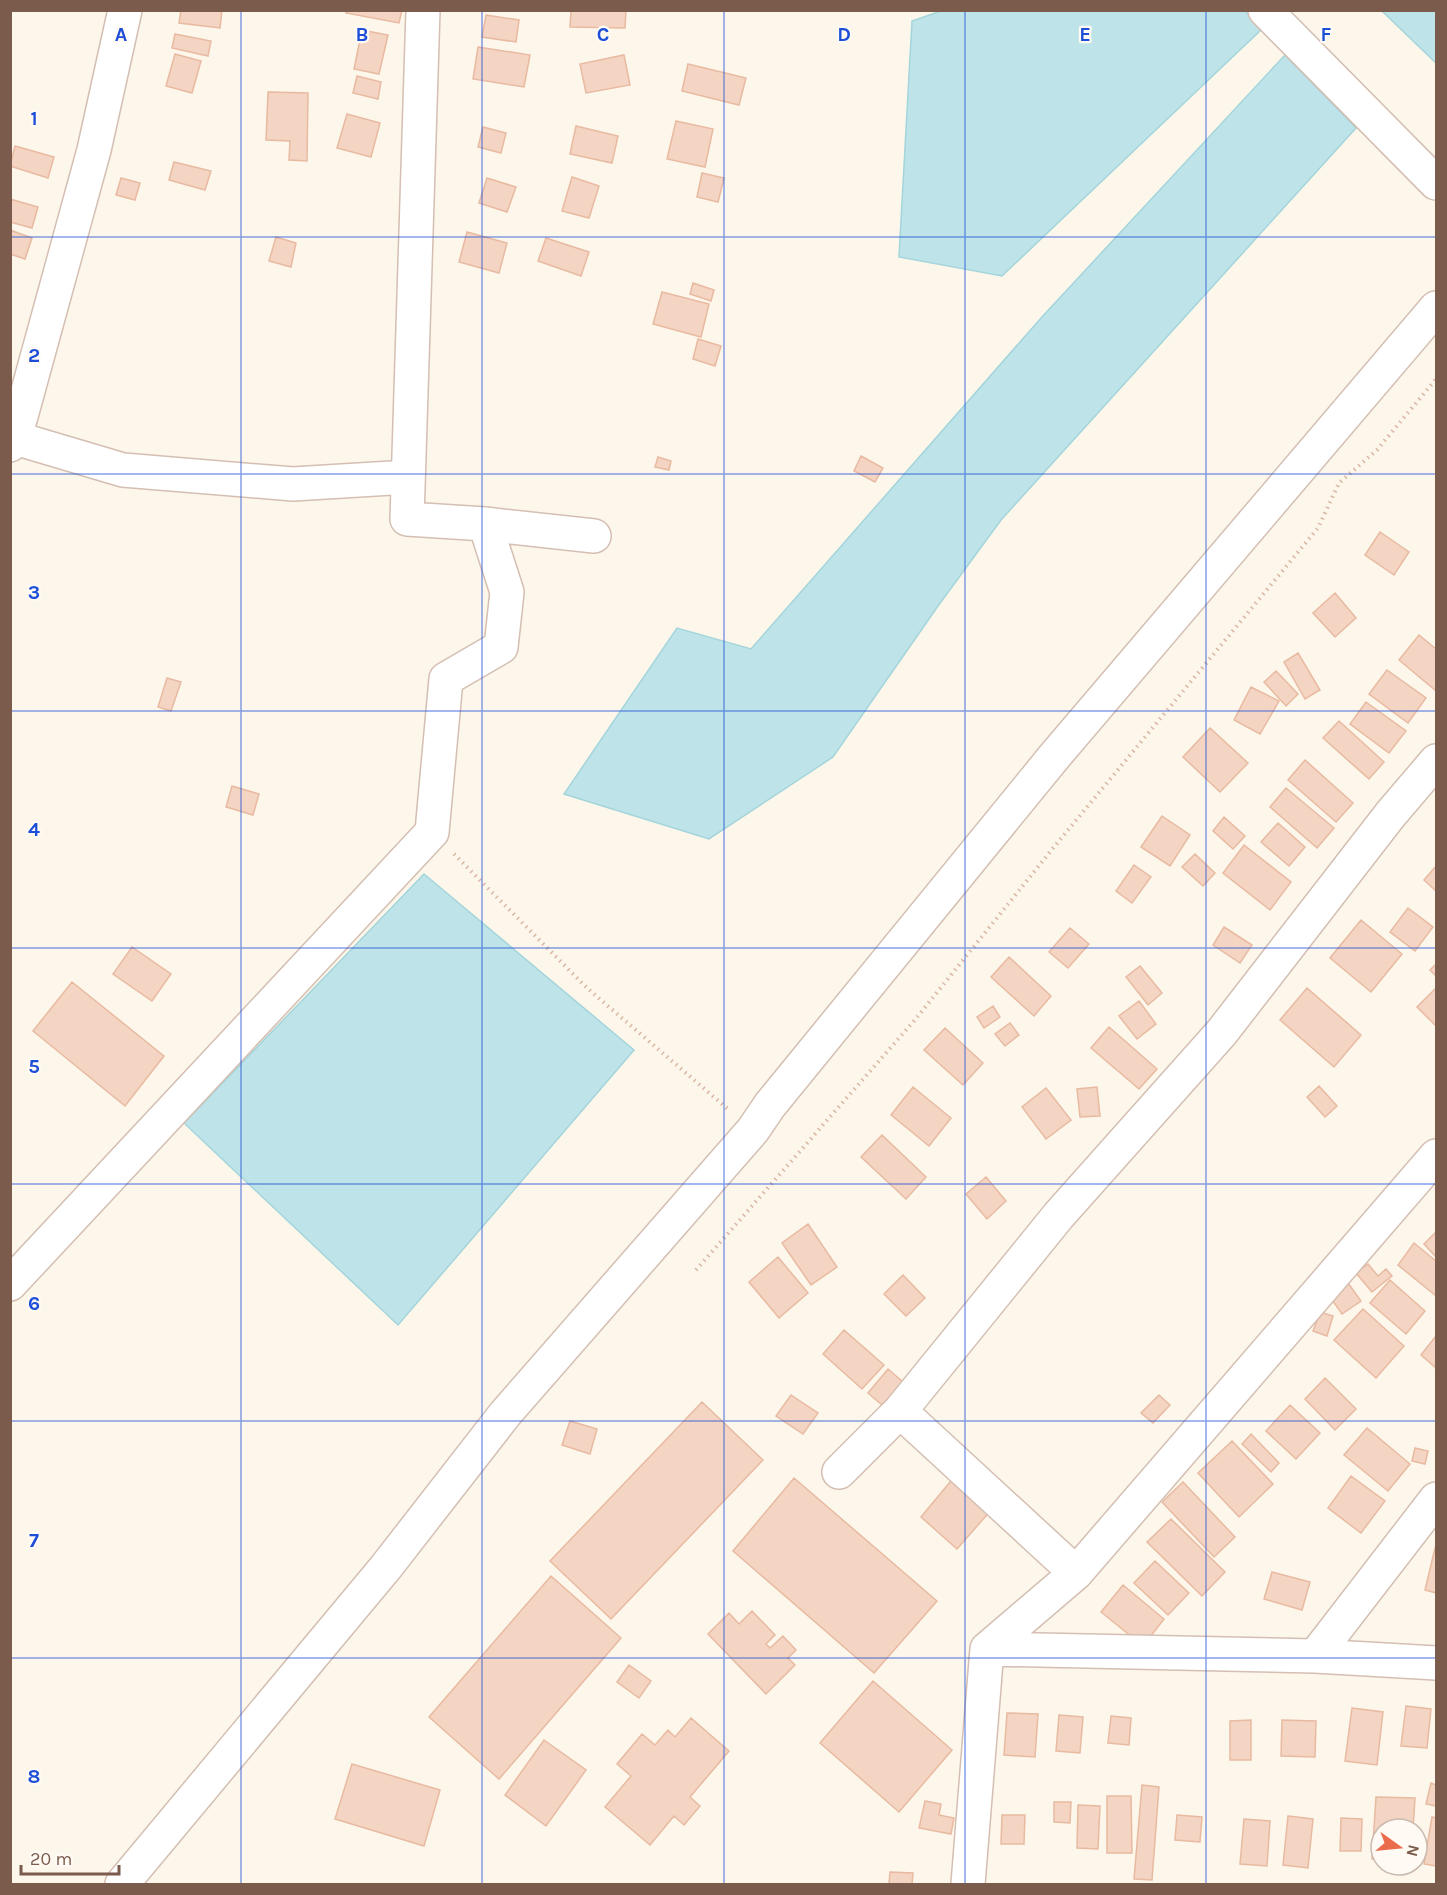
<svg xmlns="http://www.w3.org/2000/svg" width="1447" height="1895" font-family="Karla,sans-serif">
<rect width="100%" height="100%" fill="#fdf6eb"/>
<path fill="#bee4e9" stroke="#a3d5db" stroke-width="1.5" d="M944 10H1244L1262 29 1002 276 899 257 912 21Z
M1382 11H1436V63Z
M1285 55 1356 128 1001 520 938 606 833 757 709 839 564 794 677 628 751 649 1041 318Z
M424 874 634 1050 398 1325 184 1123Z"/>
<path fill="#f4d4c2" stroke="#e8baa1" stroke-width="1.5" d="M181 10H222L220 28 179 23Z
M347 10H402L399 23 346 13Z
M571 10H626L625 28 570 27Z
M486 15 519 20 516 42 482 37Z
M362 30 388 35 379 74 354 69Z
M175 34 211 41 208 56 172 48Z
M478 47 530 55 524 87 473 79Z
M175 54 201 61 192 93 166 86Z
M624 55 630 85 586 93 580 64Z
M688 64 746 78 739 105 682 91Z
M357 76 381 82 378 99 353 93Z
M268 92 308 93 307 161 289 160 290 141 266 140Z
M347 114 380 123 371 157 337 148Z
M676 121 713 129 705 167 667 159Z
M576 126 618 136 612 163 570 154Z
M483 127 506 133 501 153 478 147Z
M15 146 54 157 48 178 10 166Z
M174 162 211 171 205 190 169 180Z
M702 173 724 178 718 202 697 197Z
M572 177 599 186 589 218 562 211Z
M121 178 140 183 135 200 116 195Z
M487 178 516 187 507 212 479 203Z
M10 199 38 207 32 228 10 222Z
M10 230 32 238 25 259 10 254Z
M467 232 507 243 499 273 459 262Z
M276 237 296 243 291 267 269 261Z
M546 238 589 252 581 276 538 261Z
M693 283 714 290 711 301 690 294Z
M662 292 709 304 701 337 653 324Z
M698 339 721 346 715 366 693 359Z
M861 456 883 468 875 482 854 471Z
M658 457 671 461 669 470 655 467Z
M1380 532 1409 552 1394 575 1365 555Z
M1335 593 1356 618 1335 637 1313 613Z
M1419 635 1436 649V691L1399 660Z
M1298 653 1320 690 1305 699 1284 662Z
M1387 670 1426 698 1408 723 1369 694Z
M1276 671 1298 694 1286 706 1264 682Z
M167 678 181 682 171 711 158 707Z
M1251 687 1279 701 1260 734 1234 720Z
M1366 702 1406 731 1389 753 1350 724Z
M1339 721 1384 762 1369 779 1323 738Z
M1210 728 1248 763 1220 792 1183 757Z
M1305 760 1353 803 1336 822 1288 780Z
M232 786 259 794 253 815 226 807Z
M1286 788 1334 828 1317 848 1270 807Z
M1162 816 1190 835 1170 866 1141 847Z
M1224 817 1245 836 1233 849 1213 831Z
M1278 823 1305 847 1289 866 1261 842Z
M1244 845 1291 882 1270 910 1223 873Z
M1195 854 1215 873 1203 886 1182 867Z
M1134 865 1151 877 1132 903 1116 891Z
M1436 866V891L1424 880Z
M1408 908 1433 927 1415 951 1390 932Z
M1361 920 1402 954 1371 992 1330 958Z
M1224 927 1252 945 1240 963 1213 945Z
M1070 928 1089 944 1068 968 1049 952Z
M132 947 171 974 152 1001 113 974Z
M1009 957 1051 996 1034 1016 991 977Z
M1436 964V976L1430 970Z
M1140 966 1162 993 1148 1005 1126 977Z
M72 982 164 1056 125 1106 33 1031Z
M1307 988 1361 1035 1334 1067 1280 1020Z
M1436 988V1026L1417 1007Z
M1139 1001 1156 1024 1137 1039 1119 1016Z
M993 1006 1000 1017 984 1028 977 1017Z
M1010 1023 1019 1035 1005 1046 995 1034Z
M1109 1027 1157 1069 1139 1089 1091 1048Z
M945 1028 983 1063 963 1085 924 1050Z
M1319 1086 1337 1106 1325 1117 1307 1097Z
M913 1087 951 1118 929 1146 891 1115Z
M1097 1087 1100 1116 1080 1117 1077 1089Z
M1046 1088 1071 1120 1046 1139 1022 1107Z
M882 1135 926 1177 906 1199 861 1157Z
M986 1177 1006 1201 987 1219 966 1194Z
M808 1224 837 1267 811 1285 782 1243Z
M1436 1232V1257L1424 1244Z
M1414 1243 1436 1261V1296L1398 1265Z
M778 1257 808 1293 779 1318 749 1282Z
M1368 1264 1378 1276 1386 1269 1392 1276 1372 1292 1356 1273Z
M903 1275 925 1298 906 1316 884 1294Z
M1390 1280 1425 1311 1406 1334 1370 1303Z
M1348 1283 1361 1301 1342 1314 1330 1297Z
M1363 1309 1404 1346 1376 1378 1334 1340Z
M1320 1312 1333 1316 1327 1336 1313 1331Z
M844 1330 884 1365 862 1389 823 1354Z
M1436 1336V1368L1421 1355Z
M888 1369 903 1382 882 1405 868 1393Z
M1325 1378 1356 1409 1335 1430 1305 1399Z
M791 1395 818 1413 803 1434 776 1416Z
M1159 1395 1170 1405 1153 1423 1141 1413Z
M702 1402 763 1460 611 1619 550 1561Z
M1290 1405 1320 1433 1296 1459 1266 1431Z
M570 1421 597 1429 590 1454 562 1445Z
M1367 1428 1410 1464 1388 1491 1344 1455Z
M1251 1434 1279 1463 1271 1472 1242 1444Z
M1232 1441 1273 1484 1239 1517 1198 1473Z
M1415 1448 1428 1451 1425 1464 1412 1461Z
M955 1476 992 1509 957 1549 921 1517Z
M1351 1476 1385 1501 1361 1533 1328 1508Z
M794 1478 937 1601 874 1673 733 1551Z
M1183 1482 1235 1537 1214 1557 1162 1502Z
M1171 1519 1225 1572 1202 1596 1147 1542Z
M1435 1548H1436V1593L1425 1590Z
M1155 1561 1189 1593 1168 1615 1134 1583Z
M1272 1572 1310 1582 1302 1610 1264 1599Z
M551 1576 621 1638 499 1779 429 1717Z
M1123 1585 1164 1619 1143 1646 1101 1612Z
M752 1611 775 1635 766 1644 770 1648 783 1636 796 1650 788 1658 795 1665 766 1694 708 1634 729 1613 739 1624Z
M629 1665 651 1681 639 1698 617 1682Z
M873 1681 952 1750 899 1812 820 1743Z
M1406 1706 1431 1709 1427 1748 1401 1746Z
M1352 1708 1383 1712 1377 1765 1345 1761Z
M1007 1713 1038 1714 1035 1757 1004 1755Z
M1059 1715 1083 1717 1080 1753 1056 1751Z
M1111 1716 1131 1718 1129 1745 1108 1743Z
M691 1718 729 1751 690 1797 700 1806 684 1825 674 1816 650 1845 605 1807 631 1776 617 1764 642 1734 655 1745 668 1730 675 1737Z
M1251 1720V1760H1230V1721Z
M1282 1720 1316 1721 1315 1757 1281 1756Z
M544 1740 586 1770 546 1826 505 1795Z
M352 1764 440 1790 424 1846 335 1819Z
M1431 1783 1436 1785V1806L1426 1804Z
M1142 1785 1159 1787 1152 1880 1134 1879Z
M1107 1796H1131L1132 1853H1107Z
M1376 1797 1415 1798 1413 1829H1381V1859H1372Z
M925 1801 941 1804 939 1815 954 1818 951 1834 919 1828Z
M1054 1802H1071L1070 1823 1054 1822Z
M1078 1805 1100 1806 1098 1849 1077 1848Z
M1002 1815H1025L1024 1844H1001Z
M1177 1815 1202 1817 1200 1842 1175 1840Z
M1288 1816 1313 1819 1308 1868 1283 1865Z
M1432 1817 1436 1818V1866L1424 1864Z
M1341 1818 1362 1819 1361 1851H1340Z
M1244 1819 1270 1821 1267 1866 1240 1864Z
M890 1872 913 1873 912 1884H889Z"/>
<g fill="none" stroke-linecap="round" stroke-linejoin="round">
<defs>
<path id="minor" d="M423 10 407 519 485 524 594 536
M1265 10 1436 183
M15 438 123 470 293 484 408 477
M10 445 15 438 94 150 125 10
M10 1284 432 832 446 679 501 647 507 592 485 524
M839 1472 900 1411
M1076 1573 900 1411 1059 1215 1222 1032 1390 815 1436 761
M987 1649 1315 1656 1436 1663
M1315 1656 1436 1499
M122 1884 386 1567 505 1414 753 1130 770 1105 1053 758 1436 308
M968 1884 987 1649 1076 1573 1436 1156"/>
</defs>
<use href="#minor" stroke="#d4bfb2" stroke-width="36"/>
<path stroke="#dab7a4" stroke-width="4" stroke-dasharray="1.5 4.5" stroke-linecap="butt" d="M454 854 587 988 729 1110
M696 1270 914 1021 1054 847 1318 528 1339 483 1377 450 1436 379"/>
<use href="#minor" stroke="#fff" stroke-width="33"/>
</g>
<path fill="none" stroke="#1d4ed8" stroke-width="1.5" stroke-opacity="0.55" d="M241 10V1884M482 10V1884M724 10V1884M965 10V1884M1206 10V1884M10 237H1436M10 474H1436M10 711H1436M10 948H1436M10 1184H1436M10 1421H1436M10 1658H1436"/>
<g font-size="20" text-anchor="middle" font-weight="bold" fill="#1d4ed8" stroke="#fffaf3" stroke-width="4.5" stroke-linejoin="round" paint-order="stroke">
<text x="121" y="41">A</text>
<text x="362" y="41">B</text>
<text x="603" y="41">C</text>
<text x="844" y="41">D</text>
<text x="1085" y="41">E</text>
<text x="1326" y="41">F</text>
<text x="34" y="125">1</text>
<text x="34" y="362">2</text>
<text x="34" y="599">3</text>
<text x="34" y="836">4</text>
<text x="34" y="1073">5</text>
<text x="34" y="1310">6</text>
<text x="34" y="1547">7</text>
<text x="34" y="1783">8</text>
</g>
<rect width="1447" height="1895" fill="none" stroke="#7b5b4c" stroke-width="24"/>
<g transform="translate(1399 1847) rotate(105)"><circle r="28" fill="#fffaf3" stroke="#cabab0" stroke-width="1.5"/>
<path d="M0-4.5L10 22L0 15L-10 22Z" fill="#eb6b4d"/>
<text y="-9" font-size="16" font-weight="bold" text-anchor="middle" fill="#7b5b4c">N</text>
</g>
<path d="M21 1865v9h98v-9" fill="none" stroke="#7b5b4c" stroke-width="3"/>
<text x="30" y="1865" font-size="18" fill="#7b5b4c" stroke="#fffaf3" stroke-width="4.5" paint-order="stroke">20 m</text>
</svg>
